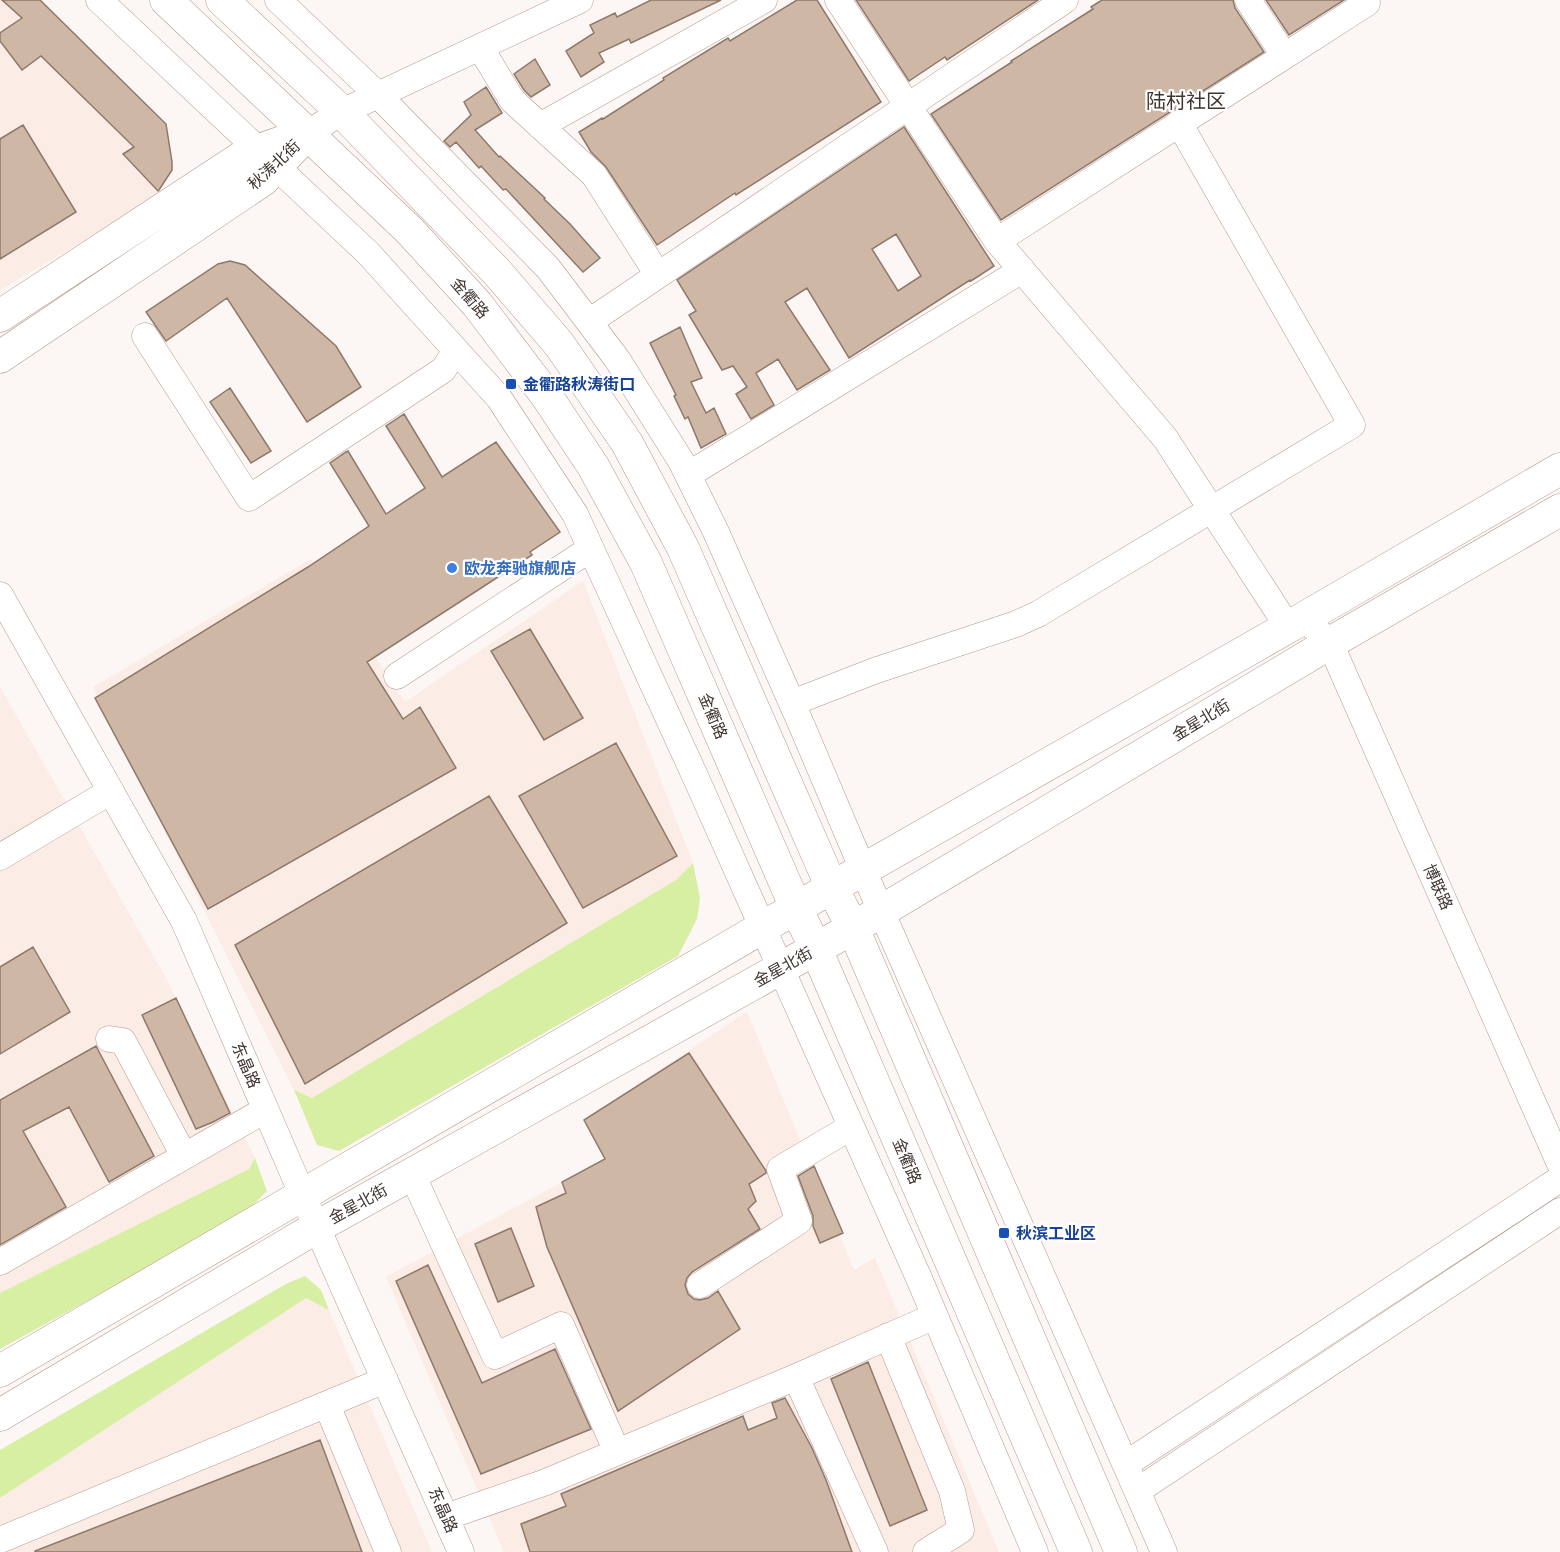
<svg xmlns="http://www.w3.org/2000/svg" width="1560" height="1552" font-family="Figtree,'Noto Sans SC',sans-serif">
<rect width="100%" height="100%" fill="#fcf6f4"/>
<path fill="#fbece5" d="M0 0H36L166 124 172 170 151 201 0 290Z
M311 559 405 702 583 581 693 863 676 880 312 1098 294 1090 93 687Z
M0 687 167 980 255 1158 249 1169 0 1293Z
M747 1012 854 1270 875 1258 999 1552H504L386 1277 605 1159 584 1120Z
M306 1298 329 1310 432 1552H0V1498Z"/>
<path fill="#d7efa3" d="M693 863 700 898 697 919 678 956 339 1151 317 1145 294 1090 312 1098 676 880Z
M255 1158 267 1191 244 1214 0 1349V1293L249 1169Z
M305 1276 321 1290 329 1310 306 1298 0 1498V1450L286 1284Z"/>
<path fill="#cfb7a6" stroke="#8e7869" stroke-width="1.5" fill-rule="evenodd" d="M2 0H40L166 124 172 162V170L159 190 158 191 123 154 134 147 41 56 22 70 0 41V33L22 18Z
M651 0H721L631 43 629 39 599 53 604 62 581 77 566 51 594 33 590 25 615 13 617 17Z
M797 0H817L881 102 736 195 735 193 657 245 606 167 591 152 579 132 602 118 603 119 664 80 663 78 728 38 730 41Z
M856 0H1038L947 60 945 57 909 81Z
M1102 0H1233L1235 8 1264 52 1001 220 931 114 1012 62 1011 61 1093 9 1091 7Z
M1266 0H1344L1289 35Z
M535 59 550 85 531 97 524 90 514 74Z
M486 87 502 113 475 130 499 157 500 156 545 198 544 199 570 224 600 258 583 272 506 189 503 190 481 166 479 168 456 142 450 147 444 141 471 115 464 102Z
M23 125 76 212 0 259V139Z
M904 127 994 266 971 281 970 280 849 358 807 288 785 302 830 370 797 390 778 359 756 373 774 405 751 419 736 394 747 387 733 366 722 370 689 315 696 311 677 280ZM896 234 921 276 898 291 872 249Z
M230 261 245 265 336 346 361 387 307 422 227 298 166 341 146 312 218 264Z
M680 327 702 378 691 382 706 413 714 408 726 434 701 448 688 417 685 419 674 396 676 395 650 343Z
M230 388 271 451 251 463 210 402Z
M404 414 442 477 496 442 560 532 530 552 532 555 367 662 403 719 420 707 456 768 208 909 95 698 308 567 369 526 330 463 346 452 348 451 386 514 425 488 386 426Z
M530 629 583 718 544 740 491 651Z
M616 743 677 856 583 908 519 796Z
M489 796 567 923 305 1084 235 945Z
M33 947 70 1012 0 1054V967Z
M176 998 230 1113 213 1122 196 1129 142 1015Z
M96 1046 154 1156 109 1182 69 1107 23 1131 66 1207 0 1245V1100Z
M689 1053 766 1171V1173L749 1184 756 1201 748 1209 760 1229 692 1272 687 1278 685 1285 688 1294 694 1299 700 1300 708 1298 718 1291 740 1329 618 1411 547 1247 536 1207 566 1193 562 1182 605 1159 584 1120Z
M814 1166 843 1233 820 1243 813 1226V1216L798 1176Z
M511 1228 534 1286 498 1302 475 1244Z
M428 1265 482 1383 555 1349 591 1429 481 1474 396 1281Z
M868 1362 927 1510 890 1526 831 1379Z
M785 1398 812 1448 826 1480 852 1552H530L521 1524 566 1506 561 1494 743 1416 748 1430 777 1418 772 1403Z
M320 1440 362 1552H35V1551Z"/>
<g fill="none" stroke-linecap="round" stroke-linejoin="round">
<defs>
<path id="minor" d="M99 0 368 253 499 398 575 514 695 776 918 1276 1035 1552
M278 0 378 95 548 268 617 359 681 461 716 532 802 726 863 870 1164 1552
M838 0 997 241 1165 438 1288 627
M1248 0 1284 55
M480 47 512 100 594 175 658 275
M540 126 764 0
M308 133 342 112 580 0
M997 241 1367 3 1365 0
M589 322 1065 0
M145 336 249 498 443 370 456 351
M688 475 1022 270
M0 595 184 921 303 1196 461 1552
M1304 618 1330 643 1560 1164
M397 676 590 549
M792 703 874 671 1016 624 1038 614 1352 425 1179 123
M0 857 111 791
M109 1039 123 1041 184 1156
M412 1174 495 1356 561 1325 617 1452
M0 1262 265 1110
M700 1285 799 1221 780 1169 851 1127
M888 1336 952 1491 961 1530 926 1552
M796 1377 875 1552
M327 1405 388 1552
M1126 1464 1560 1179
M1137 1491 1560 1211
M446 1517 546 1482 796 1377 935 1316
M0 1540 385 1380"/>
<path id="major" d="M166 0 409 230 477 304 546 395 593 466 646 563 796 908 816 949 1076 1552
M222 0 342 112 496 271 559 344 627 443 683 548 832 888 853 928 1121 1552
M0 316 245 155 302 135
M0 357 263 180 308 133
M0 1371 796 908 1304 618 1560 469
M0 1415 317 1227 853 928 1330 643 1560 510"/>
</defs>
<use href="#minor" stroke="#b4998d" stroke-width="27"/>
<use href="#major" stroke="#b4998d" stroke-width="33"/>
<use href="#minor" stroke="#fff" stroke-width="26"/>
<use href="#major" stroke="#fff" stroke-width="32"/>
</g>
<g fill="#1a4fb4" stroke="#fff" stroke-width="2">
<rect x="505" y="378" width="12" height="12" rx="3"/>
<rect x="998" y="1227" width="12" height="12" rx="3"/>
</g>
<circle fill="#3f7fe0" stroke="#fff" stroke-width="2" cx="452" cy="568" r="6"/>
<g text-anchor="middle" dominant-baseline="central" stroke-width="4.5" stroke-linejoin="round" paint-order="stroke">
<g font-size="16" fill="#403530" stroke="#fff">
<text transform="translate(274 165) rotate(-43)">秋涛北街</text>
<text transform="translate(470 298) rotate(49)">金衢路</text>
<text transform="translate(713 716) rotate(67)">金衢路</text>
<text transform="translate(1201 720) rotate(-31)">金星北街</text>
<text transform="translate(1438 887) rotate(66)">博联路</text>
<text transform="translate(783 967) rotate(-29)">金星北街</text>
<text transform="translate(246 1065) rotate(67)">东晶路</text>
<text transform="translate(907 1161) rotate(67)">金衢路</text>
<text transform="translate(358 1204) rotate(-29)">金星北街</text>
<text transform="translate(443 1510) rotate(66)">东晶路</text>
</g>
<g font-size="16" font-weight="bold" fill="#164399" stroke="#fff" text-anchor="start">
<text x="523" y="384">金衢路秋涛街口</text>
<text x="1016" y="1233">秋滨工业区</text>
</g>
<g font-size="16" font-weight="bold" fill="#366cbe" stroke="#fff" text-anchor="start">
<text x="464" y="568">欧龙奔驰旗舰店</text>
</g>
<g font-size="20" fill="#403530" stroke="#fff">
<text x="1186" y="101">陆村社区</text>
</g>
</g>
</svg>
